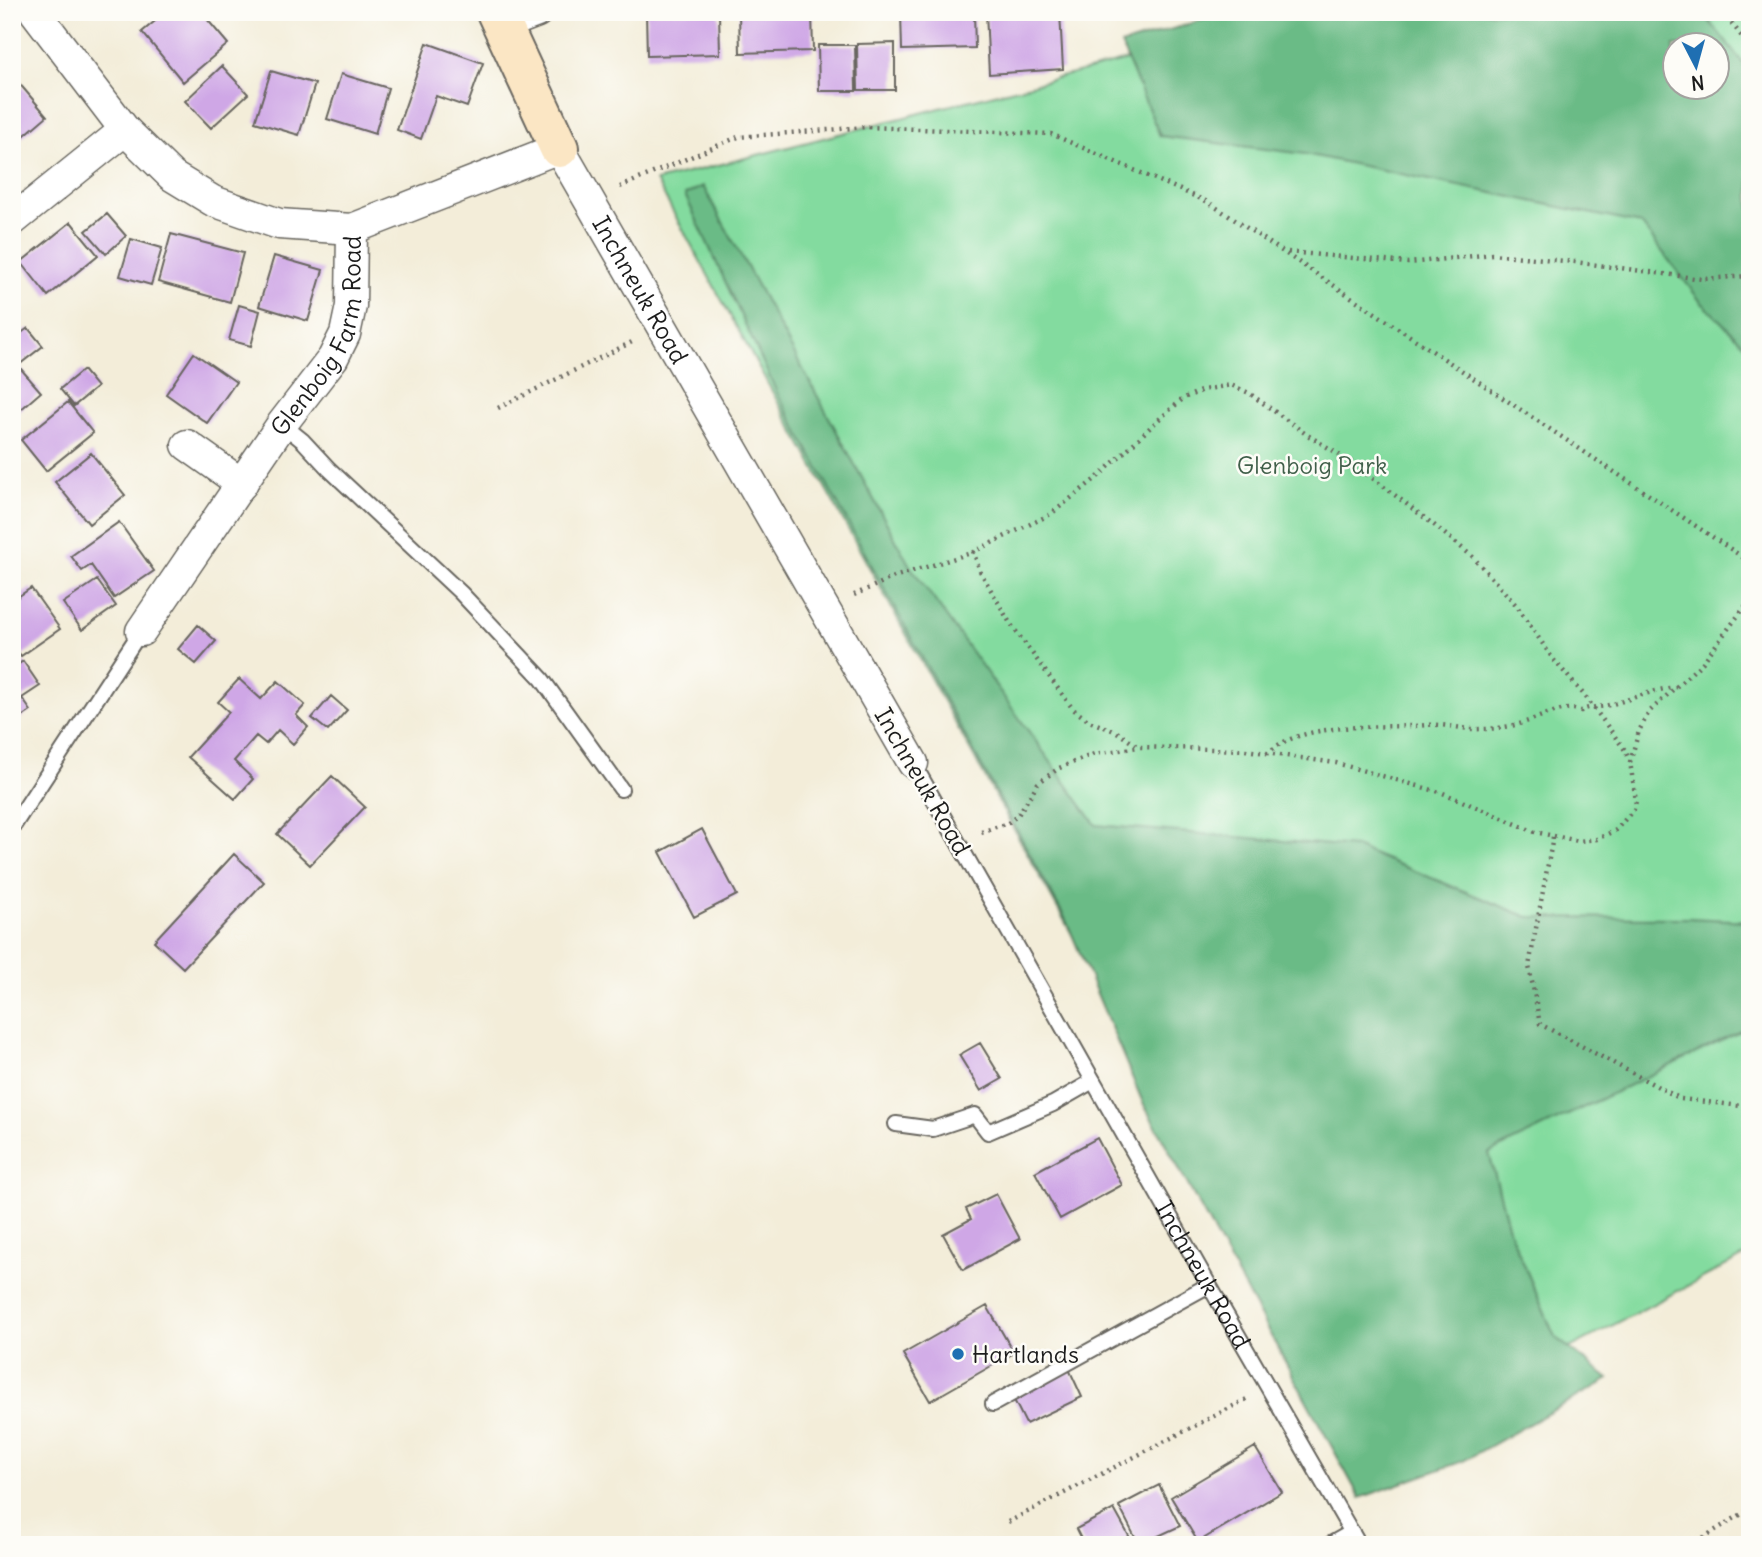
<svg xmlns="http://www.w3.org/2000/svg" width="1762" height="1557" font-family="Delius,sans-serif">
<rect width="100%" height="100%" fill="#fdfcf7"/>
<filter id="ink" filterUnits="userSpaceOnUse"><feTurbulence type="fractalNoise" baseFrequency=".0143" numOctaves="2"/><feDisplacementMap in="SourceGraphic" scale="14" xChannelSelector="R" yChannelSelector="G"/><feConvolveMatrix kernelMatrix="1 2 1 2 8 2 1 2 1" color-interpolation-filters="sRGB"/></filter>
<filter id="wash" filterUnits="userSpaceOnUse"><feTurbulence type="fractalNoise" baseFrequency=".00686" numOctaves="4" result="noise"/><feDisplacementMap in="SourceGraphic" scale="28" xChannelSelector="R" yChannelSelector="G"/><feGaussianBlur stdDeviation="1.57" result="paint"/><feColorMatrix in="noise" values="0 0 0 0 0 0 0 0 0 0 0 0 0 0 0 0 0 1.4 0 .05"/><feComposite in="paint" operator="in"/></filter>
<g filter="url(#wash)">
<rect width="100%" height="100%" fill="#f3edd9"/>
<path fill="#83db9f" stroke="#507c5e" stroke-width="2" fill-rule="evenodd" d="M1314 12H1750V1253L1361 1458 656 181ZM1674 46H1716V88H1674Z"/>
<path fill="#6abb86" stroke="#436c51" stroke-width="2" fill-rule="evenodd" d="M1227 12H1702L1750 72V350L1701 302 1641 224 1305 154 1160 136 1121 45ZM1674 46H1716V88H1674Z
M703 186 910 566 1096 825 1355 847 1528 917 1689 918 1750 921V1027L1489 1153 1510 1232 1555 1337 1609 1379 1463 1461 1360 1498 1143 1103 1065 918 777 393 685 195Z"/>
<g id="blocks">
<path fill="#cfa7e6" d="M166 12H201L228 44 183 82 142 32Z
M646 12H719L720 54 647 56Z
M739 12H812L813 51 740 53Z
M901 12H974L975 48 902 50Z
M986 12H1060L1063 69 989 74Z
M427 43 483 63 467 107 436 96 421 139 397 130Z
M895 43V90H858L857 44Z
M818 45H855L856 91H819Z
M222 66 248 94 211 128 185 101Z
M271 71 315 84 299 135 255 122Z
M341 74 388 88 375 134 327 119Z
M12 75 47 116 12 146Z
M107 214 126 236 106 254 86 231Z
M71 222 98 255 48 296 21 262Z
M171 234 243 253 230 302 158 282Z
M131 239 162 248 151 285 120 276Z
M274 256 323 270 308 321 259 306Z
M239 305 260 311 251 346 229 340Z
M28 328 43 346 20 364 12 354V340Z
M194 353 236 382 207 423 166 394Z
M14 361 41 392 12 417V363Z
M83 370 97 387 74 406 60 389Z
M68 402 93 433 46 471 21 440Z
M91 453 125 495 89 524 55 482Z
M119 522 154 571 114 598 91 565 82 571 71 556Z
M97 580 116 606 82 630 63 603Z
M31 588 60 629 21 656 12 643V601Z
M198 625 216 641 196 664 178 649Z
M23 661 40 686 22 698 31 711 12 724V669Z
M239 679 261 699 278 681 305 705 296 715 308 727 293 744 278 730 266 744 256 736 234 761 253 779 235 799 188 757 229 712 218 702Z
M331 696 347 710 328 731 312 718Z
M332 776 365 807 310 865 277 834Z
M702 829 737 895 694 917 660 852Z
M234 854 264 882 183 968 154 941Z
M980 1043 1002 1079 981 1091 959 1055Z
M1097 1138 1122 1185 1060 1219 1035 1172Z
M996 1194 1020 1239 963 1270 943 1234 971 1219 966 1209Z
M987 1306 1014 1353 930 1401 903 1354Z
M1069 1369 1082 1397 1026 1424 1012 1396Z
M1255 1447 1282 1492 1198 1542 1171 1497Z
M1159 1485 1180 1526 1139 1545 1119 1506Z
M1114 1509 1134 1545H1084L1076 1529Z"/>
</g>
</g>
<g filter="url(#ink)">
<use href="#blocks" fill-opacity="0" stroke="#67655e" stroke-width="2"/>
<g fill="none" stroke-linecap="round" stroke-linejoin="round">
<defs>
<g id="lane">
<path d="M282 424 303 441 329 469 461 593 542 679 621 789"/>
<path id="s1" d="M913 763 1209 1285 1359 1545"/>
<path d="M12 828 141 631"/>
<path d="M896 1124 933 1129 975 1115 988 1132 1053 1104 1093 1081"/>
<path d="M993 1404 1209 1285"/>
<path d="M1329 1545 1352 1532"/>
</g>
<g id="street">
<path d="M35 12 125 130 172 176 213 201 279 224 352 229"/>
<path d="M503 25 537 12"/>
<path d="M12 221 125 130"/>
<path d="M187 445 242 484"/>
<path id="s2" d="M141 631 282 424 333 358 345 334 351 306 352 229 559 148 913 763"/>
</g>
<path id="secondary" d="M496 12 559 148"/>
</defs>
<use href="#lane" stroke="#67655e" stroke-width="18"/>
<use href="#street" stroke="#67655e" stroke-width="33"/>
<use href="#secondary" stroke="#67655e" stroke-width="42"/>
<path stroke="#67655e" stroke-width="4.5" stroke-dasharray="2 5" stroke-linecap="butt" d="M1723 12 1750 47
M620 187 738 137 866 127 1051 134 1208 202 1750 562
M1288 252 1408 263 1492 254 1575 262 1702 279 1750 276
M498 408 634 341
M973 551 980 571 1010 623 1073 709 1089 721 1117 732 1137 746
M854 595 894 577 971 553 1051 514 1099 476 1158 420 1184 398 1203 390 1231 385 1249 393 1306 434 1350 461 1434 525 1473 557 1517 606 1553 659 1585 696 1625 750 1630 762 1636 801 1634 809 1616 830 1597 839 1578 841 1535 832 1443 793 1336 763 1245 750 1139 747 1094 754 1059 768 1038 783 1018 815 1008 823 981 832
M1267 754C1297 723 1372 727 1412 726 1421 726 1430 724 1439 725 1454 726 1467 730 1482 729 1494 729 1507 727 1519 724 1535 720 1566 703 1581 711 1589 706 1599 708 1609 705 1632 699 1652 690 1676 687
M1630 762 1639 731 1649 712 1703 662 1750 600
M1553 837 1529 966 1540 1024 1681 1099 1750 1107
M1008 1522 1247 1399
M1701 1540 1717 1545
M1691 1545 1750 1509
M1743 1545 1750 1542"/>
<use href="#lane" stroke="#fff" stroke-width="14"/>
<use href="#street" stroke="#fff" stroke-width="30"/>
<use href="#secondary" stroke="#fbe6c4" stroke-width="38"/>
</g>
</g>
<circle fill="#1f6fb2" stroke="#fdfcf7" stroke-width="2.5" cx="958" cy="1354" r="7"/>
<g text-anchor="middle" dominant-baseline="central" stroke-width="5" stroke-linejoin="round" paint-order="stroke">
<g font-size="24" fill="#1c1c1c" stroke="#fdfcf7">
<text stroke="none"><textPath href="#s2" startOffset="852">Inchneuk Road</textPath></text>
<text stroke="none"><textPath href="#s2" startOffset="350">Glenboig Farm Road</textPath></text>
<text transform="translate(923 781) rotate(60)">Inchneuk Road</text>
<text stroke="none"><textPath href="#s1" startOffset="588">Inchneuk Road</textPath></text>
</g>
<g font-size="24" fill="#405f4a" stroke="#fdfcf7">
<text x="1312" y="465">Glenboig Park</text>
</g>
<g font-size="24" fill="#1c1c1c" stroke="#fdfcf7" text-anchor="start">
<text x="972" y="1354">Hartlands</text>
</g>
</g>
<rect width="1762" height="1557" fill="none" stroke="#fdfcf7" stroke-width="42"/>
<g transform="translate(1696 66) rotate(174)"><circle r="33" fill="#fdfcf7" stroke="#a3a29f" stroke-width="2"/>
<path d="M0-5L12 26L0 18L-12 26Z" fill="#1f6fb2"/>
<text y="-10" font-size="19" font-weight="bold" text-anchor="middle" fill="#1c1c1c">N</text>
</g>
</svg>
